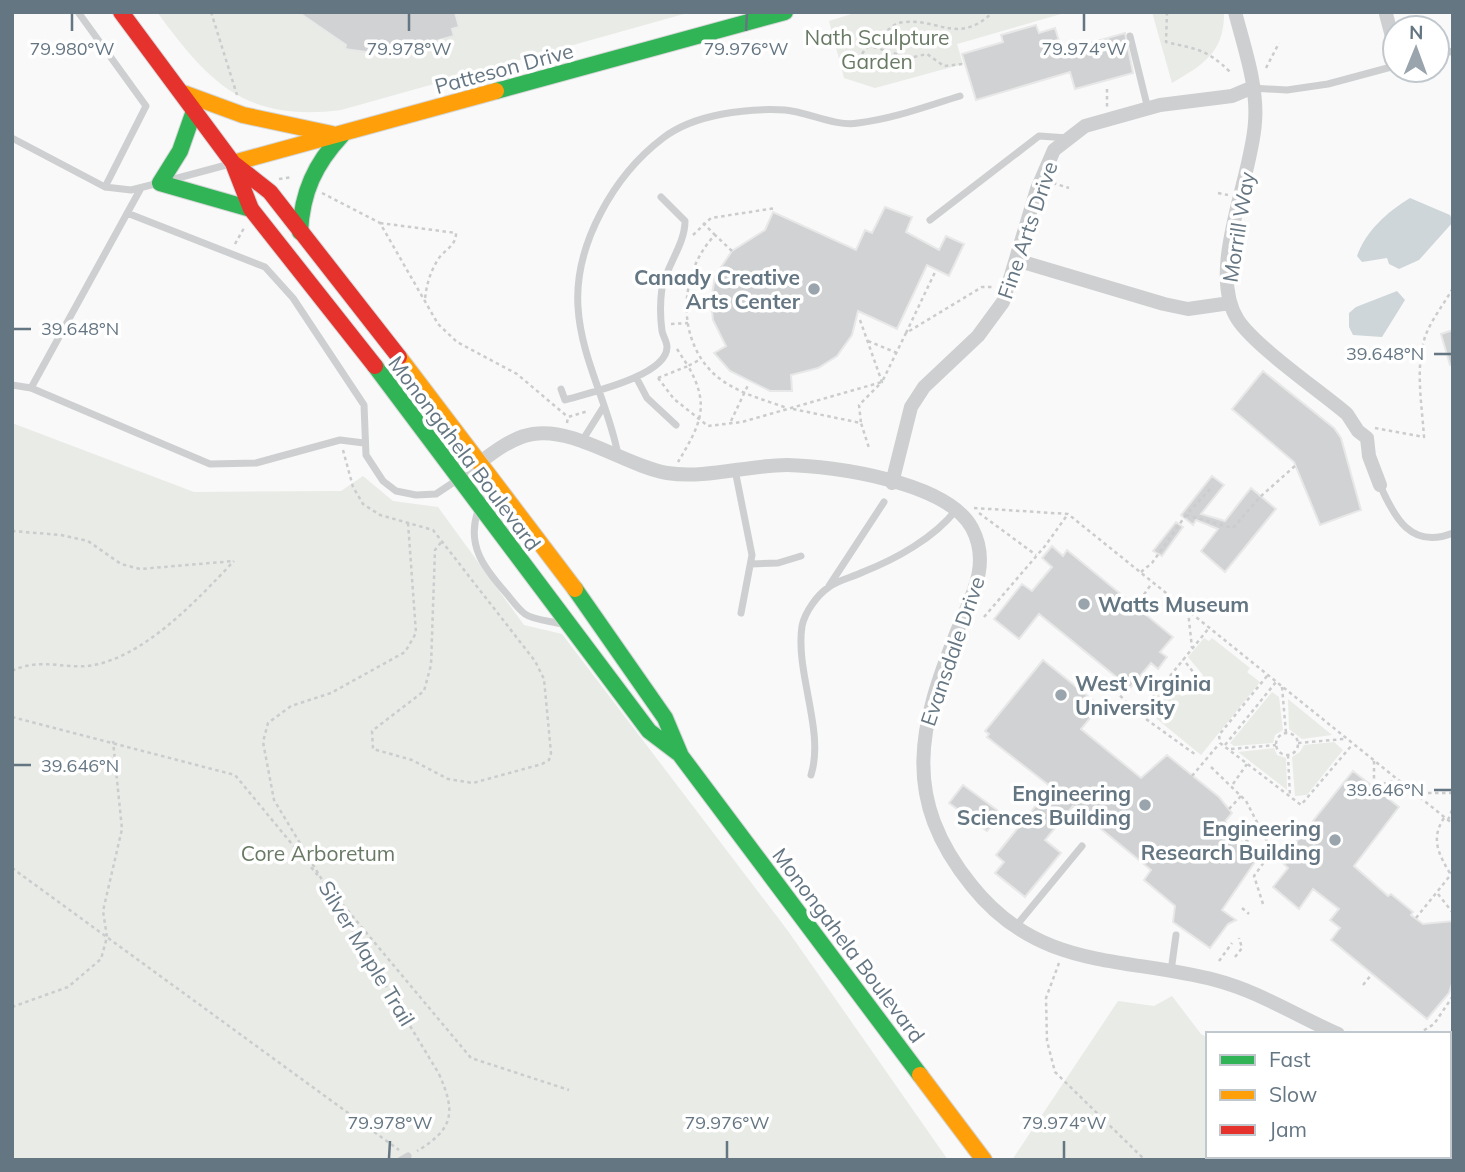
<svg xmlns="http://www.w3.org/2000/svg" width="1465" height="1172" font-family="Mulish,sans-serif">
<rect width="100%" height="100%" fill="#f9f9f9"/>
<path fill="#e8ebe6" d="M157 12H691L341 110C246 122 210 84 157 12Z
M858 12H1068L957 44 963 64 875 88 844 78 829 21Z
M1152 12H1224C1225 52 1203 65 1172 83Z
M12 423 194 492 341 491 363 476 393 501 438 507 524 625 562 634 788 931 948 1160H12Z
M1204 638 1209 641 1212 638 1250 668 1247 672 1260 682 1201 755 1146 710 1165 685 1182 696 1198 691 1203 675 1188 657Z
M1272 692 1279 697 1283 730 1275 735 1273 743 1234 746 1230 743Z
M1288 699 1332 735 1302 739 1289 729Z
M1334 742 1343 750 1307 795 1295 796 1292 757 1300 752 1304 745Z
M1274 748 1277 755 1286 758 1287 790 1238 752Z
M1172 996 1201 1034 1208 1038V1156H1449V1148L1453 1150V1160H1012L1118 1001 1154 1006Z"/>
<path fill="#ced6d9" d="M1410 198 1450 215 1453 222 1419 260 1399 269 1389 264 1387 258 1362 262 1357 256C1366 231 1387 212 1410 198Z
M1397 291 1405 300 1382 337 1353 335 1349 327V313L1356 307Z"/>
<path fill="#d0d2d3" stroke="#e8e8e8" stroke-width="2" d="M298 12H455L459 27 452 29 454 36 386 55 345 49 346 45Z
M1036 25 1039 33 1055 28 1062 51 1125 33 1133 73 1075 89 1070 72 976 100 962 54 1003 42 1001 35Z
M885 207 912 217 906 232 939 250 946 236 964 244 949 276 927 265 897 329 858 311 852 335 837 356 818 368 791 375 792 391H770L730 371 714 353 726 346 713 320 711 302 715 276 732 251 765 230 773 212 856 250 865 230 872 233Z
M1453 330V365H1450L1441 334Z
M1263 371 1334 428 1341 438 1361 510 1320 525 1294 462 1232 409Z
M1212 476 1224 485 1201 514 1225 521 1251 488 1276 509 1225 572 1201 551 1218 529 1196 520 1193 525 1181 515Z
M1176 522 1183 527 1162 556 1153 551Z
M1052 546 1063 556 1067 550 1173 637 1160 652 1167 657 1158 669 1151 663 1130 688 1039 614 1019 639 994 619 1022 584 1032 591 1052 567 1042 558Z
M1043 660 1100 706 1081 729 1141 778 1167 755 1219 797 1232 813 1222 825 1259 856 1222 910 1236 920 1228 924 1210 948 1173 922 1175 906 1144 880 1151 870 1073 806 1045 840 1061 853 1025 897 995 873 1004 862 996 855 1051 787 987 737 989 734 985 731Z
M1353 771 1399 807 1354 866 1388 896 1391 894 1413 912 1411 915 1423 924 1453 921V981L1449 993 1427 1019 1331 940 1340 928 1330 920 1339 909 1313 889 1299 909 1273 887 1288 868 1281 861Z
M963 785 1001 813 987 831 949 803Z"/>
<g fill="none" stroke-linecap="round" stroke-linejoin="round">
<defs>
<path id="fast" d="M496 91 785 12
M194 111 180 151 160 183 251 209
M300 232C302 192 315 164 342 135
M375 366 649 731 678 753
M575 589 665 718 681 756 920 1075"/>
<path id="slow" d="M183 93 243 115 332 134
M233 163 496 91
M399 357 575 589
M920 1075 984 1160"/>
<path id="jam" d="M121 12 233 163 270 192 399 357
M233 163 251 209 375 366"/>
</defs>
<use href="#fast" stroke="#d5d6d7" stroke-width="18"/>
<use href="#slow" stroke="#d5d6d7" stroke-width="18"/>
<use href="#jam" stroke="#d5d6d7" stroke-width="18"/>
<path stroke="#cbcccd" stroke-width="2.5" stroke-dasharray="3.5 3.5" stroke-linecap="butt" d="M211 12 237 95
M1167 12 1166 42C1196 49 1207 49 1230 72
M867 45 909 58 927 54 944 66 963 64
M862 54C867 46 871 44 878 39 887 33 892 22 905 22 940 19 959 45 993 12
M1266 68 1279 43
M1107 89V107
M279 179 292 177
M1053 183 1069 188
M322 193 380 223 438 324 457 342 517 374 568 417
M1218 193 1228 195
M380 223 456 233C456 247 443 250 437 261 430 273 426 286 425 300
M703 223 715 235
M693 235 711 218 776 208
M235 244 244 228
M732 251 715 235C680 271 675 336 713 373 733 392 762 399 787 408
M860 320 882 382 859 405 861 423
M671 324 688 323
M906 333 936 270
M868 341 897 353
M677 349 688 366 701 359
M658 378 674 399 708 426 742 422 882 382 906 333 982 287H994
M658 378 688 366C711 406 700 425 678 462
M793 409 861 423 869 448
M731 421 749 383
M567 423 568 417 588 411
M1375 428 1424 437C1422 405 1415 368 1425 337 1431 320 1444 304 1453 288
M343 450 353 487 363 504 380 515 433 530 535 661 544 679 551 753 549 760 542 764 473 783 448 779 412 760 373 749 372 731 424 691 431 665 435 550 442 541
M974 508 1068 514 1453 824
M979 513 1036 555
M1186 515 1233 528 1260 497 1296 465
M408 523 416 633 405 652 331 693 291 706 268 723 263 742 274 800 439 1074C456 1112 454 1129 417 1151
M12 531 61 535 88 541 121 564 140 569 234 561
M1141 572 1152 563 1186 515 1213 486
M1136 606 1152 583
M1188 611 1192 648
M984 617 1045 546 1068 514
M12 671C38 658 61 668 87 666 142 660 197 600 234 561
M1267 676 1219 735 1220 743 1301 805 1352 745
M1166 680 1183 688 1190 686 1194 673 1183 659
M1110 686 1139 714 1196 755
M1282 687 1286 733
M1139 714 1209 628
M12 717 235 775 320 878
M1276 744a11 11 0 1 1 22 0a11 11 0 1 1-22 0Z
M1298 743 1344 739
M1225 745 1276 682
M1231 749 1276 745
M1288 755 1290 796
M1374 761V787L1395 780
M1211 767 1246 801 1272 851
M1192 776 1219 744
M1233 784 1247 764
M1414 793H1453
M1229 809 1242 795
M1444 818C1430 839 1439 855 1451 875
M1448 820 1453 808
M1224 822 1267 857
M12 868 399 1150
M334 894 471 1058 569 1090
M1438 894 1453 913
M1263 904 1254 876 1272 851 1285 856
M1242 908 1249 914
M1416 918 1453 872
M1235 957 1242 948 1239 938
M1219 961 1232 943
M1059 963 1046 998 1047 1041 1055 1072 1145 1160
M1363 985 1372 974
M12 1007 68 987 101 959 107 937 103 911 122 829 113 741
M1418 1034 1434 1024 1453 996"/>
<path stroke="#cecfd0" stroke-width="7" d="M78 12 146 106 105 187
M1130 36 1148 109
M1437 55 1453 51
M1252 88 1287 90 1328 84 1395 66
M12 138 105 187 131 190 155 184
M174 179 230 164
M127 213 265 267 293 298 364 405 366 455 383 481 396 491 416 495 436 494 457 480
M930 220 1039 136 1068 138
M636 377 647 398 676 425
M12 385 31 388 210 464 256 463 340 440 364 443
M31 388 141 188
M561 389 565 400C588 393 667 376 667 347 667 342 663 336 662 331 660 316 660 302 662 288 667 265 685 244 685 221L661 197
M582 441 604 406
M618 455C609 405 581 359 578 307 574 245 614 175 663 138 694 114 747 108 785 110 808 112 836 127 858 123 893 119 927 106 960 96
M735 470 752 555 741 613
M1380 485C1394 517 1411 550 1453 533
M478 511C466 545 484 568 506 593 512 600 518 609 525 614 533 620 551 621 562 624
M751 564 778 563 801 556
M829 586 884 502
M811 775C825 731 795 673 802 626 805 612 817 595 829 587 838 580 853 577 863 572 896 559 934 538 956 510
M1016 926 1082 846
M1171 971 1176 935
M401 1160 408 1156"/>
<path stroke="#cecfd0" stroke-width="14" d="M1235 12C1244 47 1258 86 1255 122 1252 178 1206 271 1238 320 1256 347 1320 391 1347 414L1358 431 1367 438 1369 456 1380 485
M1386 14 1395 48
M1016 260 1164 304 1188 309 1230 303
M459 478C481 463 506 438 533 434 575 427 626 466 667 473 707 479 747 465 787 465 835 466 947 482 972 528 991 564 972 595 958 629 919 726 900 797 972 886 1040 971 1123 956 1215 980 1258 991 1297 1016 1338 1034
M892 483 911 407 924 387 978 336 1003 302 1037 189 1054 150 1085 126 1160 105 1232 96 1251 88
M1449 1085 1453 1087"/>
<use href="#fast" stroke="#30b455" stroke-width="16"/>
<use href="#slow" stroke="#ff9f0a" stroke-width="16"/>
<use href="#jam" stroke="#e5322d" stroke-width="16"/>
</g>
<path fill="none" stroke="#657683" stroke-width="2.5" d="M72 31V14M409 31V14M746 31 747 14M1084 31V14M14 329H31M1434 354H1451M14 765H31M1434 790H1451M389 1158 390 1141M727 1158V1141M1064 1158V1141"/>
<g fill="#99a4ac" stroke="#fff" stroke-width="2.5">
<circle cx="814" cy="289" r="7"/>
<circle cx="1084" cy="604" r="7"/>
<circle cx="1061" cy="695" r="7"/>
<circle cx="1145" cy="805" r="7"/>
<circle cx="1335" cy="840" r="7"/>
</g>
<g text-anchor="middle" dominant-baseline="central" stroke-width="7" stroke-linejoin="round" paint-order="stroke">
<g font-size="21" fill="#687a64" stroke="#fff">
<text x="877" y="37">Nath Sculpture<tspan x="877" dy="24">Garden</tspan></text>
<text x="318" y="853">Core Arboretum</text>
</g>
<g font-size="21" fill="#657683" stroke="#fff">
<text transform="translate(504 68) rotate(-15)">Patteson Drive</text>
<text transform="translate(1238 227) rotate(-81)">Morrill Way</text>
<text transform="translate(1027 230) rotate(-71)">Fine Arts Drive</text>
<text transform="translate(465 453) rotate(53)">Monongahela Boulevard</text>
<text transform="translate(952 651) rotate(-71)">Evansdale Drive</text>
<text transform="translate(849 945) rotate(53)">Monongahela Boulevard</text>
<text transform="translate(367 953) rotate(59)">Silver Maple Trail</text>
</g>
<g font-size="21" font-weight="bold" fill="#657683" stroke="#fff" text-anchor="end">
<text x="800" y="277">Canady Creative<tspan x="800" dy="24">Arts Center</tspan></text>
<text x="1098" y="604" text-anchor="start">Watts Museum</text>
<text x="1075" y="683" text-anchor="start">West Virginia<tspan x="1075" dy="24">University</tspan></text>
<text x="1131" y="793">Engineering<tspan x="1131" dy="24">Sciences Building</tspan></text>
<text x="1321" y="828">Engineering<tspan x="1321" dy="24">Research Building</tspan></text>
</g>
</g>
<g font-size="18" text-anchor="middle" fill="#657683" stroke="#fff" stroke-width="7" stroke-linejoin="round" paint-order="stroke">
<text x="72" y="55">79.980°W</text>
<text x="409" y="55">79.978°W</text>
<text x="746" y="55">79.976°W</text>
<text x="1084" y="55">79.974°W</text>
<text x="80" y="335">39.648°N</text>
<text x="1385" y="360">39.648°N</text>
<text x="80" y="772">39.646°N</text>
<text x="1385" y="796">39.646°N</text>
<text x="390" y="1129">79.978°W</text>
<text x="727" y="1129">79.976°W</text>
<text x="1064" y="1129">79.974°W</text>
</g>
<rect width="1465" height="1172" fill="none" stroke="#657683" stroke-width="28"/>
<rect x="1206" y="1032" width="245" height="126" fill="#ffffff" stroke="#c1c8cd" stroke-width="2"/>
<rect x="1220" y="1055" width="35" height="10" fill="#30b455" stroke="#c1c8cd" stroke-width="2"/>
<text x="1269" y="1067" font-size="21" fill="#657683">Fast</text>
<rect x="1220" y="1090" width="35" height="10" fill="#ff9f0a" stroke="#c1c8cd" stroke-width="2"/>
<text x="1269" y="1102" font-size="21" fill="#657683">Slow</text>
<rect x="1220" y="1125" width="35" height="10" fill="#e5322d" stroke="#c1c8cd" stroke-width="2"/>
<text x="1269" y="1137" font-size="21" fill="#657683">Jam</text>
<g transform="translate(1416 49) rotate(1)"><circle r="33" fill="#ffffff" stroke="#c1c8cd" stroke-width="2"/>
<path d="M0-5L12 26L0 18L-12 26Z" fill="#99a4ac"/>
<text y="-10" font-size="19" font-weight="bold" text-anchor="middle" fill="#657683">N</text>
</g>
</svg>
